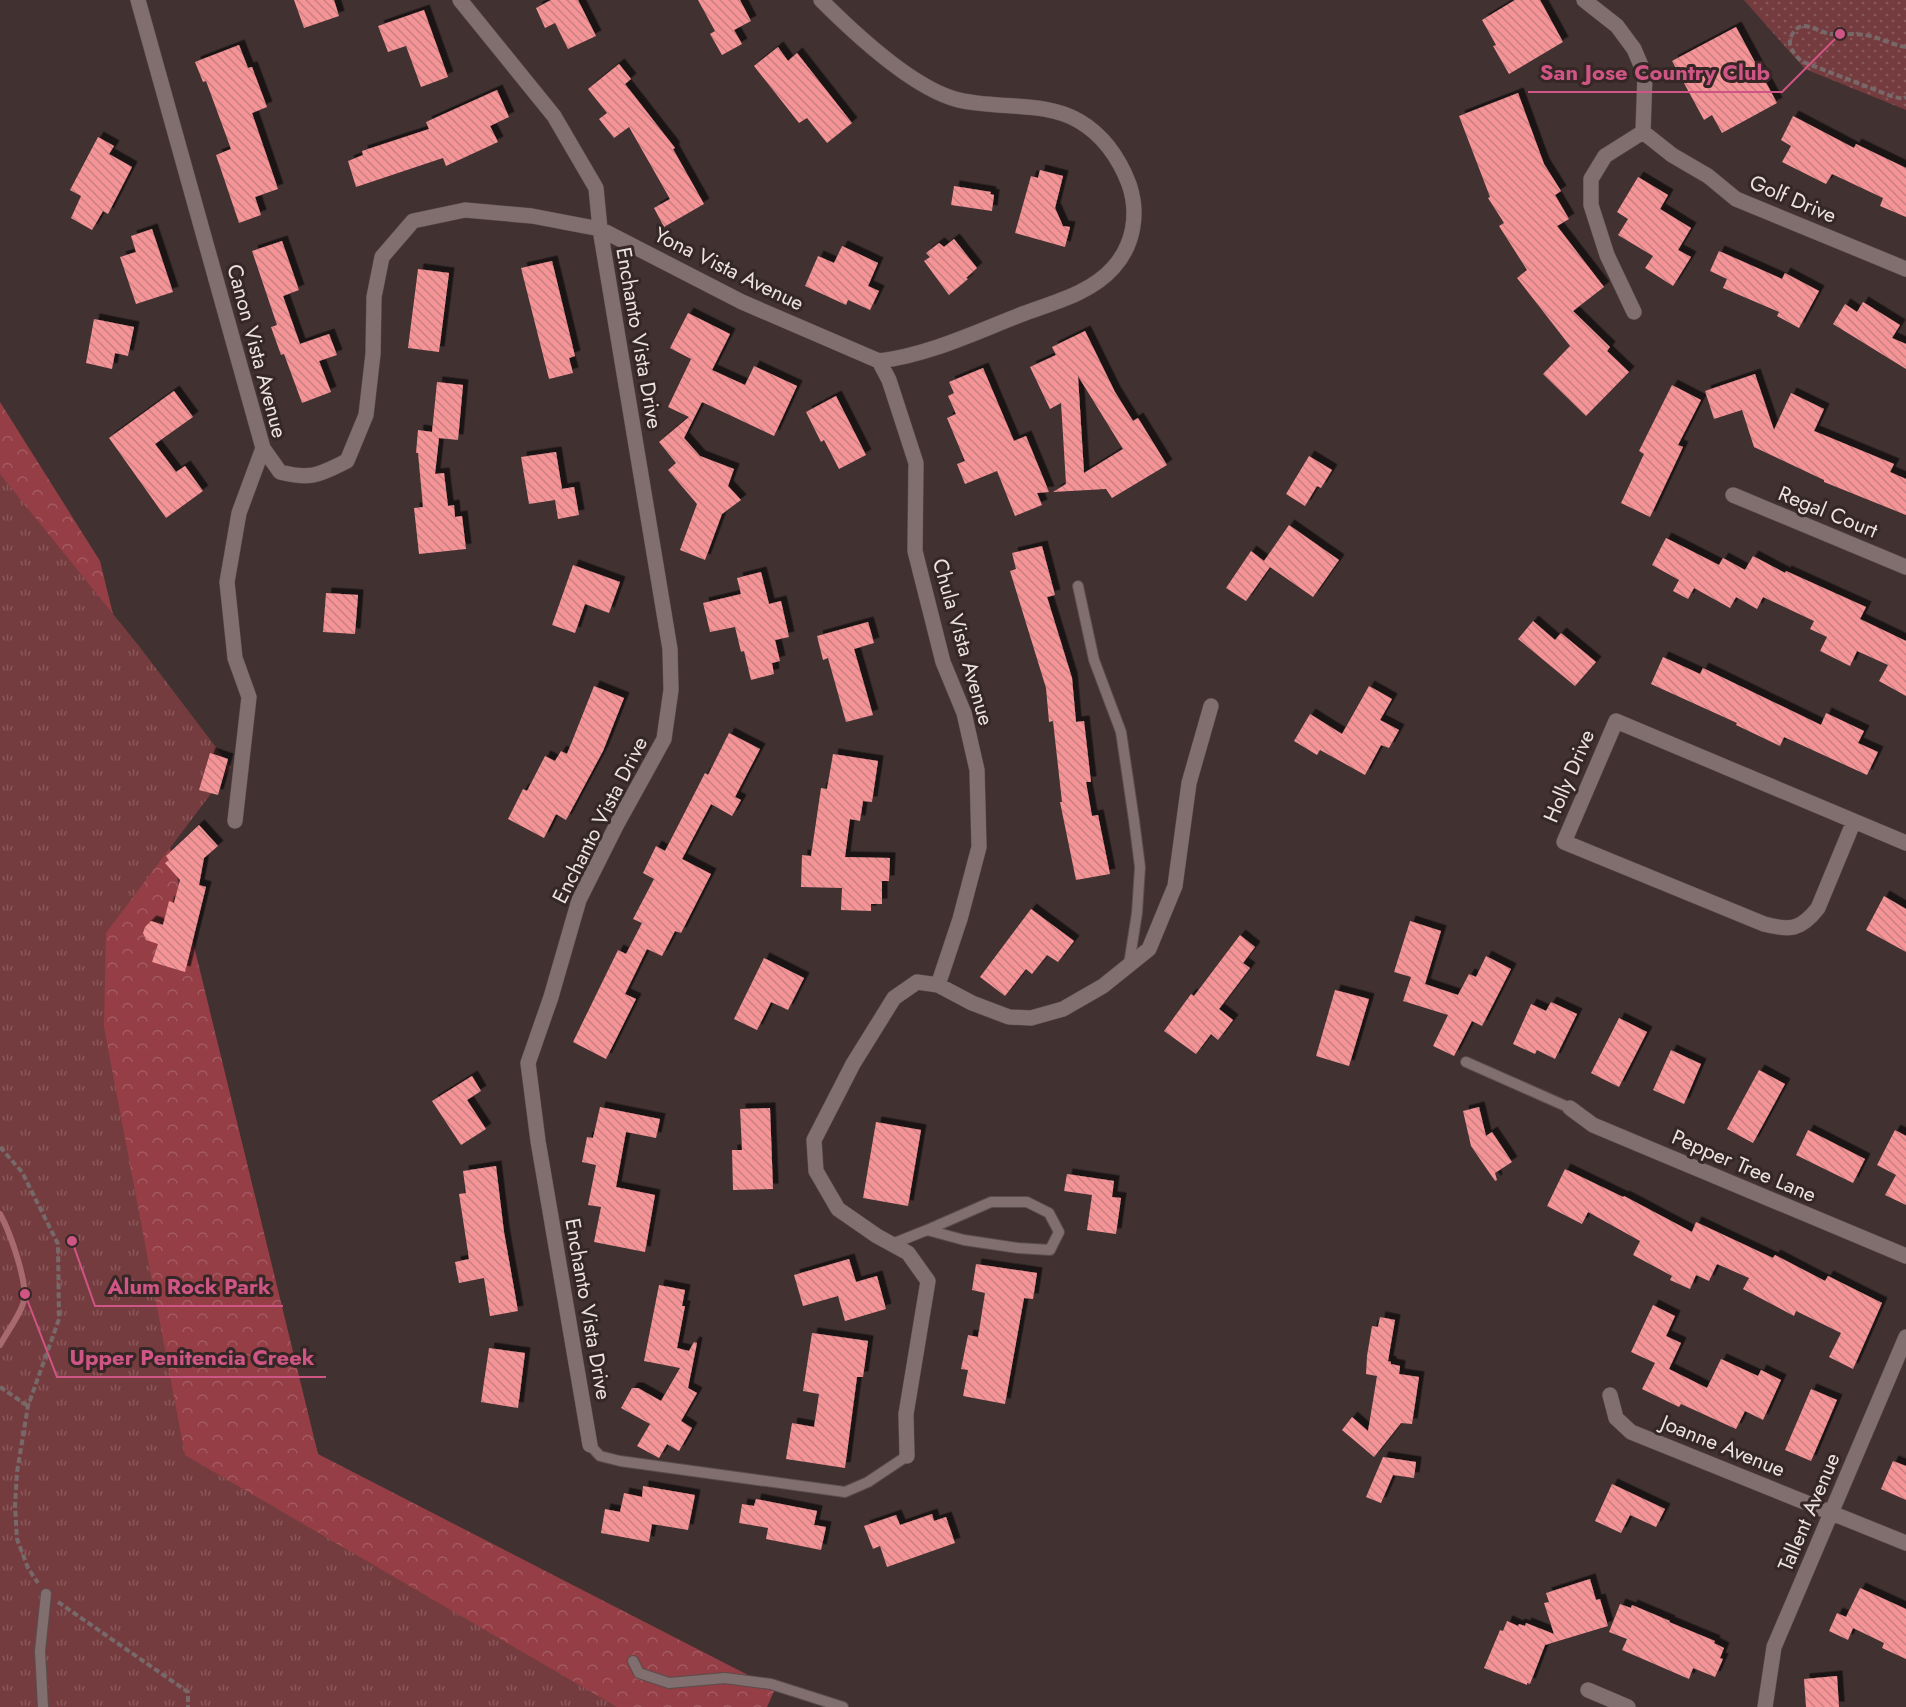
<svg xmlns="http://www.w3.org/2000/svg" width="1906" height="1707" font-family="Jost,sans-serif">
<defs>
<pattern id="grass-dots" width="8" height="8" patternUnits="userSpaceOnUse" patternTransform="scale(1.5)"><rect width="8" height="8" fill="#753c3f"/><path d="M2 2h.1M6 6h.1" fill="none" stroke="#89585a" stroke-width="1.8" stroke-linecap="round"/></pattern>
<pattern id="forest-crowns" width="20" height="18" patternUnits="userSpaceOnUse" patternTransform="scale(1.5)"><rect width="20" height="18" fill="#953e45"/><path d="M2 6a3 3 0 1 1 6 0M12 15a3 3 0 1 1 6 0" fill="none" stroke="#a45a60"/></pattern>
<pattern id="park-tufts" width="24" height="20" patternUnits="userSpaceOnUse" patternTransform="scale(1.5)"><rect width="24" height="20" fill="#753c3f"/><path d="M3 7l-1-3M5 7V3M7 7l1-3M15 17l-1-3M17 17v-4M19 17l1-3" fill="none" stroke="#89585a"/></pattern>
<pattern id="building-back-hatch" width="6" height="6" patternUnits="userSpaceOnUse" patternTransform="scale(1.5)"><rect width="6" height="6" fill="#f49497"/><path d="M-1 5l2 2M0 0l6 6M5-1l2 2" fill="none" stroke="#c98082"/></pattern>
<filter id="shadow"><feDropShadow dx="5.5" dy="-5.5" stdDeviation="0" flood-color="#0009"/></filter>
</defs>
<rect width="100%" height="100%" fill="#413131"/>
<path fill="url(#grass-dots)" d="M1744 0H1906V110L1805 69Z"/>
<path fill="url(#forest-crowns)" d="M0 402 100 561 318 1454 775 1689 767 1707H228L0 1471Z"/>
<path fill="url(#park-tufts)" d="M0 474 139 646 231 767 106 933 104 1027 185 1455 617 1707H0Z"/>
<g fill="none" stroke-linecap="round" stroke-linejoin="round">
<path stroke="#a96a6f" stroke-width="6" d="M0 1214C9 1230 30 1286 23 1304 18 1318 7 1332 0 1345"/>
</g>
<path fill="url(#building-back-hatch)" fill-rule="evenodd" filter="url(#shadow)" d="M294 0H334L339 16 304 28Z
M551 0H578L596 36 568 49 555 23 545 28 536 8Z
M698 0H740L751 21 734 30 742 44 722 55 710 34 715 31Z
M1515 0H1540L1563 42 1509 74 1493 46 1496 45 1482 20Z
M424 10 448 77 421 87 406 46 388 52 378 26Z
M1736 27 1777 103 1722 133 1712 115 1704 120 1672 61Z
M239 45 248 68 252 67 267 107 252 113 278 189 255 197 261 215 239 223 216 155 231 149 206 81 203 82 195 62Z
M778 47 788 61 797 53 852 123 827 143 807 118 799 123 754 66Z
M619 64 631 79 625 84 675 148 673 149 704 204 664 227 654 208 670 199 629 127 614 138 599 119 607 113 588 89Z
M497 90 509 117 490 126 498 142 446 166 443 158 356 187 348 161 363 155 362 151 429 129 426 122Z
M1518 93 1544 164 1561 191 1555 195 1569 219 1557 226 1604 287 1573 311 1610 347 1607 351 1629 372 1586 416 1543 374 1570 346 1517 278 1527 270 1499 226 1504 223 1488 198 1490 197 1459 116Z
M1793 116 1854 148 1856 144 1906 168V217L1880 206 1883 198 1832 174 1826 184 1782 162 1791 146 1781 140Z
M98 137 114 146 109 154 132 167 108 214 103 211 92 230 71 218 81 196 70 190Z
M1040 170 1063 176 1055 208 1063 226 1070 227 1065 247 1015 233 1031 176 1038 178Z
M1638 177 1668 195 1660 209 1691 228 1678 250 1691 257 1673 286 1645 268 1653 256 1618 235 1628 219 1617 212Z
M954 186 991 192 990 194 994 195 992 211 951 205Z
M152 229 173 292 136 304 120 257 136 252 131 236Z
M954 239 977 268 966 278 968 279 949 295 924 261 930 257 926 253 939 243 944 247Z
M282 241 299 290 283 296 300 344 329 334 337 355 319 361 331 392 302 403 284 354 281 355 271 327 277 325 252 251Z
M842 246 878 263 868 286 879 291 870 310 848 300 846 305 805 286 818 256 834 263Z
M1719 251 1782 279 1785 273 1819 291 1799 328 1777 316 1779 312 1723 288 1727 279 1710 271Z
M552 261 575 356 569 358 573 373 549 379 521 268Z
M418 269 449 273 439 352 408 348Z
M1863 302 1900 325 1892 338 1906 344V369L1833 324 1845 304 1857 312Z
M688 313 730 334 712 370 745 385 754 366 797 386 774 436 702 402 684 438 700 456 734 469 728 486 741 500 722 514 705 560 680 550 697 504 668 470 676 463 659 442 689 417 668 407 691 359 670 348Z
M94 319 134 327 128 356 115 353 112 369 86 363Z
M1085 331 1115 392 1133 421 1138 418 1167 465 1112 498 1106 489 1053 492 1066 484 1061 403 1050 409 1030 367 1056 355 1052 347ZM1078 376 1123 449 1084 473Z
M983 368 1014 441 1026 436 1049 492 1037 493 1042 505 1015 516 997 471 965 484 957 464 965 461 947 418 956 414 948 396 954 393 949 382Z
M1755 374 1774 430 1791 393 1824 409 1814 431 1894 464 1890 472 1906 479V515L1824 482V480L1754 447 1742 410 1714 419 1705 391Z
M437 382 463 385 458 440 439 438 435 474 444 473 448 506 454 505 455 517 462 516 466 549 419 554 414 508 423 507 418 453H416L418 430 432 432Z
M1672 385 1701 400 1678 445 1683 447 1650 517 1621 503 1644 454 1639 451Z
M174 391 193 417 155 444 176 472 185 466 203 491 166 518 109 438Z
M836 396 866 455 839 469 824 440 821 442 806 412Z
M556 452 562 489 574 487 579 515 558 519 555 500 529 504 521 457Z
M1309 456 1332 470 1321 488 1317 486 1305 506 1286 494Z
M1289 525 1339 560 1313 597 1270 567 1246 601 1226 588 1251 551 1264 561Z
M1666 538 1719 565 1723 558 1745 570 1753 556 1785 573 1786 571 1866 607 1860 619 1906 641V696L1879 681 1888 665 1857 651 1850 666 1820 651 1827 637 1810 629 1814 621 1763 597 1757 609 1736 597 1730 608 1694 588 1688 599 1673 591 1679 580 1652 565Z
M1042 546 1055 595 1047 597 1072 678 1076 722 1084 721 1091 782H1086L1092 816 1098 815 1110 874 1076 880 1060 802H1062L1053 721 1049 722 1046 688 1010 571 1016 569 1012 553Z
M573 565 620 582 609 613 585 604 575 633 552 625Z
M761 572 769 604 781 601 789 637 775 640 780 661 772 663 774 674 751 680 744 651 741 652 735 627 710 632 703 603 741 594 737 578Z
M326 593 358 595 355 634 323 632Z
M1533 621 1555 640 1561 633 1596 662 1575 686 1518 639Z
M868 622 874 643 854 649 873 715 846 722 828 658 823 660 817 636Z
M1663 657 1700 674 1703 668 1821 725 1826 713 1864 731 1858 743 1878 752 1867 775 1784 737 1780 746 1736 725 1737 723 1651 684Z
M594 686 624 698 603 751 566 820 556 814 544 838 508 819 523 789 527 791 545 756 555 761 561 751 567 754Z
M1369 686 1392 699 1380 720 1399 730 1389 748 1381 745 1365 775 1320 750 1317 755 1294 741 1310 714 1342 734Z
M729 733 760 749 735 797 741 800 732 816 711 804 682 859 711 874 681 933 675 931 662 956 647 949 625 994 636 999 606 1059 573 1042 618 950 626 954 642 923 633 919 654 879 643 873 656 846 665 851 705 773 708 775Z
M210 753 228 759 218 795 199 790Z
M833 754 878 761 872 802 863 801 860 821 850 819 845 857 890 858 889 881H882V904H871V911L841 910 842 888 801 887 802 855 811 856 821 788 827 789Z
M199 825 218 846 204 858 199 885 206 887 185 972 152 962 158 944 146 940 143 933 145 927 151 921 163 925 169 901 174 903 180 880 165 863 169 860 166 856Z
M1884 896 1906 909V952L1866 930Z
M1031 909 1074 941 1058 962 1047 955 1032 974 1026 969 1005 996 980 977Z
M1410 921 1441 931 1425 984 1458 995 1469 974 1476 977 1486 956 1511 969 1482 1026 1472 1021 1454 1056 1433 1046 1448 1015 1403 1001 1411 977 1394 972Z
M1240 935 1255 947 1243 963 1250 968 1219 1009 1233 1020 1218 1040 1211 1034 1196 1054 1164 1031 1191 994 1194 996Z
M764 958 804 978 788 1010 771 1002 757 1030 734 1019Z
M1335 990 1369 999 1349 1066 1316 1056Z
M1551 1002 1577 1014 1555 1059 1537 1050 1535 1054 1513 1044 1531 1004 1546 1011Z
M1619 1018 1647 1032 1619 1087 1591 1073Z
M1671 1050 1701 1064 1684 1104 1653 1090Z
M1759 1070 1785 1084 1753 1143 1727 1129Z
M472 1076 481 1091 467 1100 486 1129 461 1145 432 1101Z
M600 1107 660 1119 656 1138 626 1132 616 1187 655 1195 645 1252 594 1242 601 1207 588 1205 596 1165 582 1162 587 1137 593 1138Z
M1479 1107 1486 1136 1492 1132 1512 1162 1495 1173 1497 1180 1495 1181 1471 1146 1463 1111Z
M770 1108 773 1189 733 1190 732 1150H742L740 1109Z
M876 1122 921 1130 908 1206 863 1198Z
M1808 1130 1865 1159 1853 1183 1796 1155Z
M1895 1130 1906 1136V1205L1885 1195 1896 1175 1877 1165Z
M496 1166 504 1232 518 1311 490 1316 484 1278 459 1283 455 1262 469 1259 459 1194 466 1193 463 1171Z
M1565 1169 1623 1197 1624 1196 1692 1232 1696 1222 1773 1258 1775 1255 1825 1281 1828 1276 1882 1303 1853 1369 1829 1357 1841 1333 1796 1311 1794 1316 1743 1289 1749 1278 1717 1264 1709 1281 1696 1275 1690 1289 1670 1280 1672 1276 1633 1255 1640 1241 1588 1212 1582 1224 1547 1206Z
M1067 1174 1114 1181 1112 1197 1121 1198 1116 1234 1087 1230 1092 1195 1064 1191Z
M849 1259 856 1282 877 1276 886 1309 845 1321 838 1296 803 1306 794 1275Z
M976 1264 1037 1273 1033 1299 1024 1298 1005 1404 963 1396 968 1370 961 1369 968 1335 978 1337 985 1293 972 1290Z
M659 1285 685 1290 682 1306H685L677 1348 689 1351 694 1342 697 1343 688 1388 697 1393 681 1421 692 1428 679 1451 667 1444 659 1458 637 1446 650 1424 621 1408 632 1388H638L661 1401 680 1368 644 1361Z
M1653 1305 1675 1316 1666 1336 1681 1343 1669 1369 1707 1388 1721 1359 1758 1376 1761 1370 1781 1380 1763 1420 1745 1411 1736 1429 1681 1404 1679 1407 1642 1389 1655 1363 1631 1352Z
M1380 1317 1395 1320 1388 1361 1391 1362V1364L1400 1366 1399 1374 1419 1377 1412 1424 1401 1423 1374 1457 1342 1430 1352 1417 1368 1431 1377 1376 1366 1374 1367 1356 1372 1326 1378 1327Z
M812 1333 868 1341 863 1377H857L845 1468 786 1459 792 1423 814 1427 819 1394 803 1391Z
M489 1348 525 1353 518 1408 481 1402Z
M1811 1389 1837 1400 1811 1461 1785 1450Z
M1383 1457 1416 1462 1414 1478 1393 1475 1381 1503 1366 1497Z
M1893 1461 1906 1466V1500L1881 1489Z
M1612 1484 1665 1509 1656 1527 1630 1515 1621 1533 1595 1521Z
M643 1486 695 1495 688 1530 652 1524 649 1542 601 1533 605 1509 620 1512 624 1493 642 1497Z
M756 1499 817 1511 814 1525 826 1527 821 1550 766 1539 768 1528 739 1523 742 1504 754 1506Z
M932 1514 934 1521 946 1517 955 1543 887 1567 880 1546 873 1549 864 1526 896 1515 900 1525Z
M1590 1579 1596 1600 1600 1599 1608 1626 1545 1645 1530 1684 1527 1683V1685L1484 1668 1500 1630 1503 1631 1507 1621 1518 1626 1519 1624 1525 1626 1526 1623 1554 1634 1544 1603 1549 1602 1546 1593Z
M1860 1588 1906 1609V1659L1882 1648 1884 1643 1853 1628 1848 1640 1829 1631 1837 1613 1846 1617Z
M1620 1604 1631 1608 1632 1605 1670 1621 1669 1622 1715 1641 1714 1643 1724 1648 1720 1658 1723 1659 1715 1677 1693 1668 1689 1679 1622 1650 1627 1639 1609 1632Z
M1837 1676 1839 1707H1806L1804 1679Z"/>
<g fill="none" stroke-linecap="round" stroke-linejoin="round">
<defs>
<path id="service" d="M1078 586 1094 660 1121 732 1134 820 1140 867 1137 913 1129 964
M1466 1062 1570 1108
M892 1244 927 1230 964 1240 1018 1248 1050 1250 1059 1232 1049 1213 1027 1202H991L927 1230
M590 1445 600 1456 620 1461 845 1492 868 1482 907 1456
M633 1661 639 1673 669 1683 725 1678 771 1684 843 1707
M43 1707 40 1651 46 1594"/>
<path id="minor" d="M138 0 263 448 239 513 227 582 235 658 249 697 235 821
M460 0 554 116 596 188 600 229 670 649 671 690 664 739 616 826 579 900 551 997 528 1063 538 1141 590 1445
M821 0C854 33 910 86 955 99 994 110 1044 100 1079 121 1103 135 1119 158 1129 184 1139 213 1134 245 1113 268 1090 294 1051 303 1020 315 974 333 928 355 879 361L889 380 916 463 915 551 943 662 964 713 977 770 979 847 960 919 938 985
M1584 0 1617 26 1634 49 1645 75 1643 132 1605 156 1591 179V205L1607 255 1634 312
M1643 132 1672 155 1708 176 1736 199 1906 269
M263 448 280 472C312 480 318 475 347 461L366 415 373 354 374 297 382 257 413 221 465 210 532 216 600 229 742 302 879 361
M1733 495 1906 567
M1854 821 1818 908C1801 930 1790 931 1764 924L1564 842 1616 721 1906 843
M1570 1108 1593 1125 1906 1256
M1610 1395 1616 1418 1631 1432 1906 1543
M907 1456 906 1414 928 1281 908 1253 877 1236 838 1209 816 1171 814 1140 853 1064 894 998 917 982 938 985 972 1003 1009 1017 1031 1018 1063 1009 1103 986 1149 949 1175 886 1189 783 1211 706
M1588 1690 1628 1707
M1765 1707 1774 1647 1906 1337"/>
</defs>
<use href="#service" stroke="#5a4d4d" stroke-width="12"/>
<use href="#minor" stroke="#5a4d4d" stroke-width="16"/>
<path stroke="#776969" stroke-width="4" stroke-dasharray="6 3" stroke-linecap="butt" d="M1906 47C1892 45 1879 37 1865 35 1854 33 1843 35 1832 34 1817 33 1800 15 1791 37 1787 47 1795 54 1801 61L1891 96 1903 99 1906 97
M0 1147 22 1172 58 1244 59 1319 28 1406 17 1472 15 1505 17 1539 28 1568 38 1583
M0 1387 28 1406
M58 1602 188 1692V1707"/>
<use href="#service" stroke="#816e6e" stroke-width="10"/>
<use href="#minor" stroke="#816e6e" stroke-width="15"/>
</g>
<g text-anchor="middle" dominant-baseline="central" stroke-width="6" stroke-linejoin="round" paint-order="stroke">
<g font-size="21" fill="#ede2e2" stroke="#362727">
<text transform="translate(1793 199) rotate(23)">Golf Drive</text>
<text transform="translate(729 269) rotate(26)">Yona Vista Avenue</text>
<text transform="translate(639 338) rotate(80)">Enchanto Vista Drive</text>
<text transform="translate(257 351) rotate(75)">Canon Vista Avenue</text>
<text transform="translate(1828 512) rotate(22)">Regal Court</text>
<text transform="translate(963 642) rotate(74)">Chula Vista Avenue</text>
<text transform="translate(1569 776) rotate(-67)">Holly Drive</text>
<text transform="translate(600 820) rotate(-63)">Enchanto Vista Drive</text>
<text transform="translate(1744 1166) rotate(23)">Pepper Tree Lane</text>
<text transform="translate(588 1309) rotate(80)">Enchanto Vista Drive</text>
<text transform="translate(1723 1446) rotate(22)">Joanne Avenue</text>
<text transform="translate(1809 1512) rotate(-67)">Tallent Avenue</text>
</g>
</g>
<path fill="none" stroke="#cf5584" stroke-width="2" d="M1840 34L1782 92H1528M72 1241L95 1306H283M25 1294L57 1377H326"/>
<g fill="#cf5584" stroke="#362727" stroke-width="2">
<circle cx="1840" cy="34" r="6"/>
<circle cx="72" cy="1241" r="6"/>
<circle cx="25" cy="1294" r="6"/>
</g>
<g font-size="22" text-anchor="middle" font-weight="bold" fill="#cf5584" stroke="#362727" stroke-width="6" stroke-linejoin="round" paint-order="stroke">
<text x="1655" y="80">San Jose Country Club</text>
<text x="189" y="1294">Alum Rock Park</text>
<text x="192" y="1365">Upper Penitencia Creek</text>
</g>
</svg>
